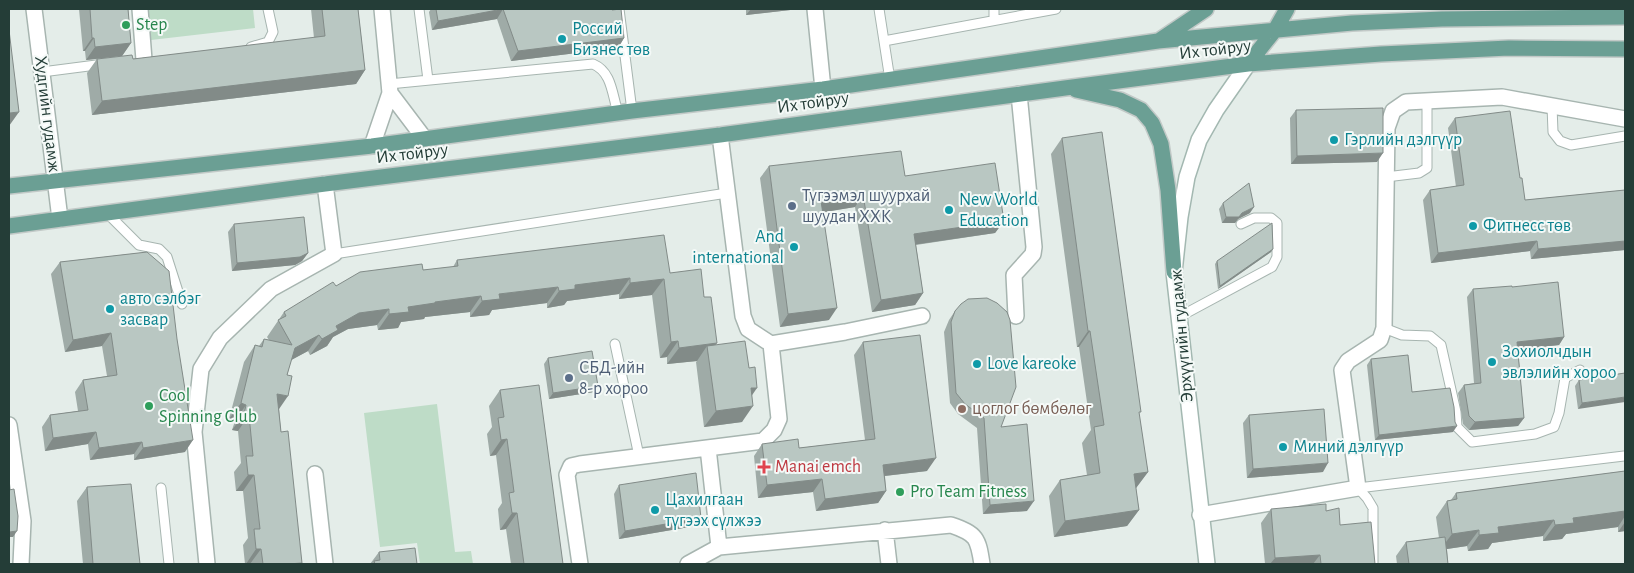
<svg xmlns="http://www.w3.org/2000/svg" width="1634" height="573" font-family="'Alegreya Sans',sans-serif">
<rect width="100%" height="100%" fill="#e4ede9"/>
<path fill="#bedcc7" d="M148 9H253L255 28 151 40Z
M437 404 455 552 471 551 473 564H420L417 543 380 547 364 413Z"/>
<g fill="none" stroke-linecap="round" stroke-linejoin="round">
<defs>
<path id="service" d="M419 9 428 80
M619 9 632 111
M879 9 890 80
M994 20V9
M884 41 1056 9
M251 47 268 42 273 32 268 9
M42 72 104 64
M389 84 593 64C612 72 612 94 618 113
M1552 106 1553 132 1560 141 1571 145 1625 136
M1386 177 1419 173 1427 168V101
M107 213 139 245 159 249 167 257 182 304
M334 254 727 193
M1179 317 1272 267 1277 257V223L1271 218H1254L1241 224
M1384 328 1402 335 1430 336 1441 345 1456 412 1457 427 1472 442 1535 434 1554 427 1559 413 1565 378 1580 370
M615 344 639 456
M161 488 169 564
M1358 488 1624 456
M1358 488 1367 498 1373 508V564"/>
<path id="minor" d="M140 9 144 60
M815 9 823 89
M390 93 424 138
M372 146 390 93 382 9
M1016 316 1014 275 1033 254 1034 247 1019 94
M771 344 845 332 922 316
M9 425 23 521 21 564
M708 448 719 547
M315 474 325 564
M1200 515 1358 488 1342 370 1348 361 1380 340 1384 328 1387 128 1393 111 1406 102 1502 97 1625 119
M885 530 889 564
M207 564 194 432 201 369 220 338 271 289 334 254 325 184
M580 564 567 475 571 466 580 464 763 441 774 430 779 419 771 344 748 329 743 316 720 135
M688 564 719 547 951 525C977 534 978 538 982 564"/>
<path id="tertiary" d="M34 9 60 219"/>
<path id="secondary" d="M1207 564 1174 272 1180 217 1187 177 1199 140 1216 110 1248 64"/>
<path id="primary" d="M1160 40 1206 9
M1248 64 1275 30 1287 9
M1076 90 1120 100 1141 110 1152 123 1161 144 1168 190 1174 272
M9 186 372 146 632 111 823 89 1158 41 1352 23 1442 19 1625 17
M9 226 325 184 720 135 1065 88 1248 64 1381 54 1509 48 1625 49"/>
</defs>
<use href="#service" stroke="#a7b5b0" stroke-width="11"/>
<use href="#minor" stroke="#a7b5b0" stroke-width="18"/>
<use href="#tertiary" stroke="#a7b5b0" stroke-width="18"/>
<use href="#secondary" stroke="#a3b8b1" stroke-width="18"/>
<use href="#primary" stroke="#c2c9c7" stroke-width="18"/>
<use href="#service" stroke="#fff" stroke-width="9"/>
<use href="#minor" stroke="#fff" stroke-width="15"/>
<use href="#tertiary" stroke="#fff" stroke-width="15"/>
<use href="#secondary" stroke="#fff" stroke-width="15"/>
<use href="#primary" stroke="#6b9f94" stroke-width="15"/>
</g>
<path fill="#9faba7" d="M79 9H128L131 43 122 56 86 60 85 51H83Z
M311 9H358L365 70 356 84 92 115 87 73 97 59H133L314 38Z
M431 9H612L624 38 618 48 511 61 497 19 432 30 429 12Z
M746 9H799L746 15Z
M1296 110 1377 162 1291 164 1290 118Z
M1455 118 1520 178 1525 200 1625 190V250L1531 259 1530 251 1431 263 1423 200 1430 190 1456 187 1448 128Z
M1062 138 1139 415 1148 472 1136 488 1139 510 1127 526 1054 537 1049 496 1060 480 1087 475 1082 443 1091 430 1079 347H1077L1051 154Z
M769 166 905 176 1004 221 995 233 916 245 923 293 915 305 872 312 855 207 823 212 829 320 780 327 760 178Z
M1223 203 1250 213 1238 219 1235 223H1222L1219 209Z
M234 224 308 253 302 261 295 265 232 271 228 232Z
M1273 249 1271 252 1218 289 1215 264 1217 261Z
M147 252 185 452 134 460V454L90 460 88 444 45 451 42 427 50 415 78 411 75 392 83 380 107 376 102 346 65 352 51 274 60 262Z
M457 260 670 273 704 297 716 345 752 396 742 422 704 427 696 362 697 361 667 364V357L660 358 652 295 619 299V294L567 301 564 305 547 308V303L492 310 489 315 470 317V312L425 317 424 319 401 322 398 328 378 330 377 325 348 329 333 337 327 346 310 355 308 351 291 360 279 409 281 432 302 563 301 564H245L243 545 248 538 243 491H236L234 472 241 463 238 431 232 430 235 421 229 419 244 362 255 345 259 346 264 339 269 340 267 337 284 312 336 286 423 270 453 267Z
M1512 287 1564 337 1559 345 1518 350 1524 418 1518 426 1469 430 1463 424 1458 393 1464 385 1474 383 1467 297 1473 289Z
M955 311 1001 427 1027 511 983 514 977 428 958 414 950 403 944 332 949 320Z
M863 342 927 471 885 476 886 491 878 503 816 511 813 492 758 498 754 456 762 444 799 448 865 440 854 355Z
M548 358 598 386 594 392 549 399 544 364Z
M1371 359 1412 392 1453 432 1375 440 1367 365Z
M1625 373 1578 409 1575 386 1579 380Z
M500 390 563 564H511L506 529 500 530 498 509 502 503 496 455 490 456 487 434 492 427 489 406Z
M1249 415 1323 472 1247 478 1243 423Z
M1625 471V531L1618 532V527L1566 534 1562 539 1543 541V536L1492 543 1488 549 1468 551 1467 546 1447 549 1448 564H1397L1396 556 1406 542 1439 538 1436 517 1447 501 1451 500 1456 493Z
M619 485 695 526 619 539 614 494Z
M87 487 140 564H83L77 501Z
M1271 509 1326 511 1375 564H1265L1261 523Z
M379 552 417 564H370Z"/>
<path fill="#828b88" d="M503 9 497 19 432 30 438 21Z
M751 9H799L746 15Z
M92 38H94L85 51H83Z
M624 38 618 48 511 61 518 51Z
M131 43 122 56 86 60 95 47Z
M365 70 356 84 92 115 102 101Z
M19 112 9 126V113Z
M1383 153 1377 162 1291 164 1297 156Z
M863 195 855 207 813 214 821 201Z
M1254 207 1250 213 1238 219 1235 223H1222L1226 217 1242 213Z
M1004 221 995 233 905 246 914 234Z
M1537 241 1530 251 1431 263 1438 253Z
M1625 241V250L1531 259 1538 249Z
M1273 249 1271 252 1218 289 1220 286Z
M308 253 302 261 295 265 232 271 237 263Z
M630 278 619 294 567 301 564 305 547 308 559 291 575 285Z
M664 279 652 295 619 299 630 283Z
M558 287 547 303 492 310 489 315 470 317 482 301 499 294Z
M923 293 915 305 872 312 881 300Z
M481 296 470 312 425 317 424 319 401 322 398 328 378 330 389 314 408 307 435 302Z
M837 308 829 320 780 327 788 314Z
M389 309 377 325 348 329 333 337 327 346 310 355 322 339 336 326 359 313Z
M1088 331H1090L1079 347H1077Z
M111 333 102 346 65 352 73 340Z
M319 335 308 351 284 364 295 348Z
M1564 337 1559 345 1511 350 1517 342Z
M678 341 667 357 660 358 671 342Z
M717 343 708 356 707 346 697 361 667 364 679 348Z
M598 386 594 392 549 399 553 393Z
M751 388H757L746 404Z
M277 394 288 396 277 412Z
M1625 397V402L1578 409 1582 403Z
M241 403 246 405 235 421 229 419Z
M753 406 742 422 704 427 716 411Z
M244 414 249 415 238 431 232 430Z
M1524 418 1518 426 1469 430 1475 422Z
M1457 426 1453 432 1375 440 1379 435Z
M96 432 88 444 45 451 53 438Z
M507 439 496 455 490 456 501 440Z
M193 440 185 452 134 460 143 448Z
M142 442 134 454 90 460 99 448Z
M936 458 927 471 875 477 883 465Z
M1328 463 1323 472 1247 478 1253 469Z
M1148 472 1136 488 1123 490 1134 474Z
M248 475H254L243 491H236Z
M822 479 813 492 758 498 767 485Z
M886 491 878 503 816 511 825 499Z
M1034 501 1027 511 983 514 990 505Z
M1139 510 1127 526 1054 537 1065 521Z
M1625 511V516L1618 527 1566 534 1562 539 1543 541 1555 525 1573 518Z
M512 513H517L506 529 500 530Z
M701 518 695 526 619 539 625 531Z
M1554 520 1543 536 1492 543 1488 549 1468 551 1479 535 1498 527Z
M1625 522V531L1618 532Z
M1479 530 1467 546 1440 550 1452 534Z
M17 531 13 537H9V532Z
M256 549H261L250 564H246Z
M1320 555 1313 564H1270L1275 558Z"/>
<path fill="#b9c7c2" stroke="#828b88" d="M90 9H128L131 43 95 47 94 38H92Z
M322 9H358L365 70 102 101 97 59 132 55 133 59 325 36Z
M436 9H612V10L621 9 624 38 518 51 503 9 438 21Z
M9 30 19 112 9 113Z
M1383 108V153L1297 156 1296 110Z
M1510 111 1520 178H1522L1525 200 1625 190V241L1538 249 1537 241 1438 253 1430 190 1464 185 1455 118Z
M1102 132 1141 412H1139L1148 472 1134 474 1139 510 1065 521 1060 480 1100 473 1094 427 1104 425 1090 331H1088L1062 138Z
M901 151 905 176 995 163 1004 221 914 234 923 293 881 300 863 195 821 201 837 308 788 314 769 166Z
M1249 183 1254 207 1242 213 1239 217H1226L1223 203Z
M304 217 308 253 300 257 237 263 234 224Z
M1272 223 1273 249 1220 286 1217 261Z
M664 235 670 273 701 269 704 297H711L717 343 679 348 678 341 671 342 664 279 630 283V278L575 285V289L559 291 558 287 499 294 500 299 482 301 481 296 435 302V303L408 307 409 312 389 314V309L359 313 336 326 338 330 322 339 319 335 295 348 287 375 292 376 288 396 277 394 281 432 288 431 302 563 288 564H263L261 549H256L254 529H260L254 475H248L246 456H253L249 415 244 414 246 405 241 403 255 345 262 347 264 339 292 345 278 320 286 316 284 312 333 282 336 286 360 272 422 264 423 270 458 266 457 260Z
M147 252 169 271 177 339 193 440 143 448 142 442 99 448 96 432 53 438 50 415 88 410 83 380 117 375 111 333 73 340 60 262Z
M1558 282 1564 337 1517 342 1524 418 1475 422 1469 416 1464 385 1481 383 1473 289 1512 286V287Z
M987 298 997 303 1007 312 1010 320 1016 387 1001 427 1027 424 1034 501 990 505 984 418 965 404 956 393 951 322 955 311 961 304 968 299Z
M920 335 936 458 883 465 886 491 825 499 822 479 767 485 762 444 798 439 799 448 875 439 863 342Z
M745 341 749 368 755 367 757 388H751L753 406 716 411 707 346Z
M592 351 598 386 553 393 548 358Z
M1408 355 1412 392 1450 388 1454 407 1455 422 1457 426 1379 435 1371 359Z
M1625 373V397L1582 403 1579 380Z
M539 385 563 564H524L517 513H512L509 493 514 492 507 439 501 440 498 418 504 417 500 390Z
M1324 409 1328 463 1253 469 1249 415Z
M1625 471V511L1573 518 1574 523 1555 525 1554 520 1498 527 1499 533 1479 535V530L1452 534 1447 501 1457 499 1456 493Z
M696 473 701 518 625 531 619 485Z
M131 484 140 564H93L87 487Z
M14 489 18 516 17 531 9 532V490Z
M1326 504V511L1339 508 1340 525 1371 522 1375 564H1321L1320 555 1275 558 1271 509Z
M1445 537 1448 564H1409L1406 542Z
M415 548 417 564H375L374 561 380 560 379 552Z"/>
<g fill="#2e9e5b" stroke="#f4f9f7" stroke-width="2">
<circle cx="126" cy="25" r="5"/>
<circle cx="149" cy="406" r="5"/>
<circle cx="900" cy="492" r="5"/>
</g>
<g fill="#0f9aa8" stroke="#f4f9f7" stroke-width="2">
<circle cx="562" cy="39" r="5"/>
<circle cx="1334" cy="140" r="5"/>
<circle cx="949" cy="210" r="5"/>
<circle cx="1473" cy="226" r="5"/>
<circle cx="794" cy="247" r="5"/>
<circle cx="110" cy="309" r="5"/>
<circle cx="1492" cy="362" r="5"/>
<circle cx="977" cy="364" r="5"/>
<circle cx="1283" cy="447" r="5"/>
<circle cx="655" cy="510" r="5"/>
</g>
<g fill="#5c6f8a" stroke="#f4f9f7" stroke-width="2">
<circle cx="792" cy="206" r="5"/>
<circle cx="569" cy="378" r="5"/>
</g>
<circle fill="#8d6e63" stroke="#f4f9f7" stroke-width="2" cx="962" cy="409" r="5"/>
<path fill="#e0444e" stroke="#f4f9f7" stroke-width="2" d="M761.5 459.5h5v5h5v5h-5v5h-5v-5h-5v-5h5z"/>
<g text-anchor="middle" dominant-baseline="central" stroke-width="4" stroke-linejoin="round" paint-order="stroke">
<g font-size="18" fill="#27864d" stroke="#f4f9f7" text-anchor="start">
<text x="136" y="25">Step</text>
<text x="159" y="396">Cool<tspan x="159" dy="21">Spinning Club</tspan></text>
<text x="910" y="492">Pro Team Fitness</text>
</g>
<g font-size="18" fill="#0d838f" stroke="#f4f9f7" text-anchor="start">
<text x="572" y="29">Россий<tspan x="572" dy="21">Бизнес төв</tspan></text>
<text x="1344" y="140">Гэрлийн дэлгүүр</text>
<text x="959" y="200">New World<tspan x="959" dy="21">Education</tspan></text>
<text x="1483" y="226">Фитнесс төв</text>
<text x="784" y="237" text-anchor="end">And<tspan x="784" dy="21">international</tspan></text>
<text x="120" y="299">авто сэлбэг<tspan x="120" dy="21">засвар</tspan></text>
<text x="1502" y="352">Зохиолчдын<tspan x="1502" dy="21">эвлэлийн хороо</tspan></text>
<text x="987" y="364">Love kareoke</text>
<text x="1293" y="447">Миний дэлгүүр</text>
<text x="665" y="500">Цахилгаан<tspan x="665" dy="21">түгээх сүлжээ</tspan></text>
</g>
<g font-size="18" fill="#243d37" stroke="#f4f9f7">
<text transform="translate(1215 50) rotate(-7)">Их тойруу</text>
<text transform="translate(813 103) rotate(-8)">Их тойруу</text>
<text transform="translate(47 114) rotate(83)">Худгийн гудамж</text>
<text transform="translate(412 154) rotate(-7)">Их тойруу</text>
<text transform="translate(1182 336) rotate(-95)">Эрхүүгийн гудамж</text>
</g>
<g font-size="18" fill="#4e5e75" stroke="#f4f9f7" text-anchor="start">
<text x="802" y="196">Түгээмэл шуурхай<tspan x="802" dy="21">шуудан ХХК</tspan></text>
<text x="579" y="368">СБД-ийн<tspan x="579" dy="21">8-р хороо</tspan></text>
</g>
<g font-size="18" fill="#785e54" stroke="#f4f9f7" text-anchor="start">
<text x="972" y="409">цоглог бөмбөлөг</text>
</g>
<g font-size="18" fill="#be3a42" stroke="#f4f9f7" text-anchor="start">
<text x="775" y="467">Manai emch</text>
</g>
</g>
<rect width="1634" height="573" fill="none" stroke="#243d37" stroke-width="20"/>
</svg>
